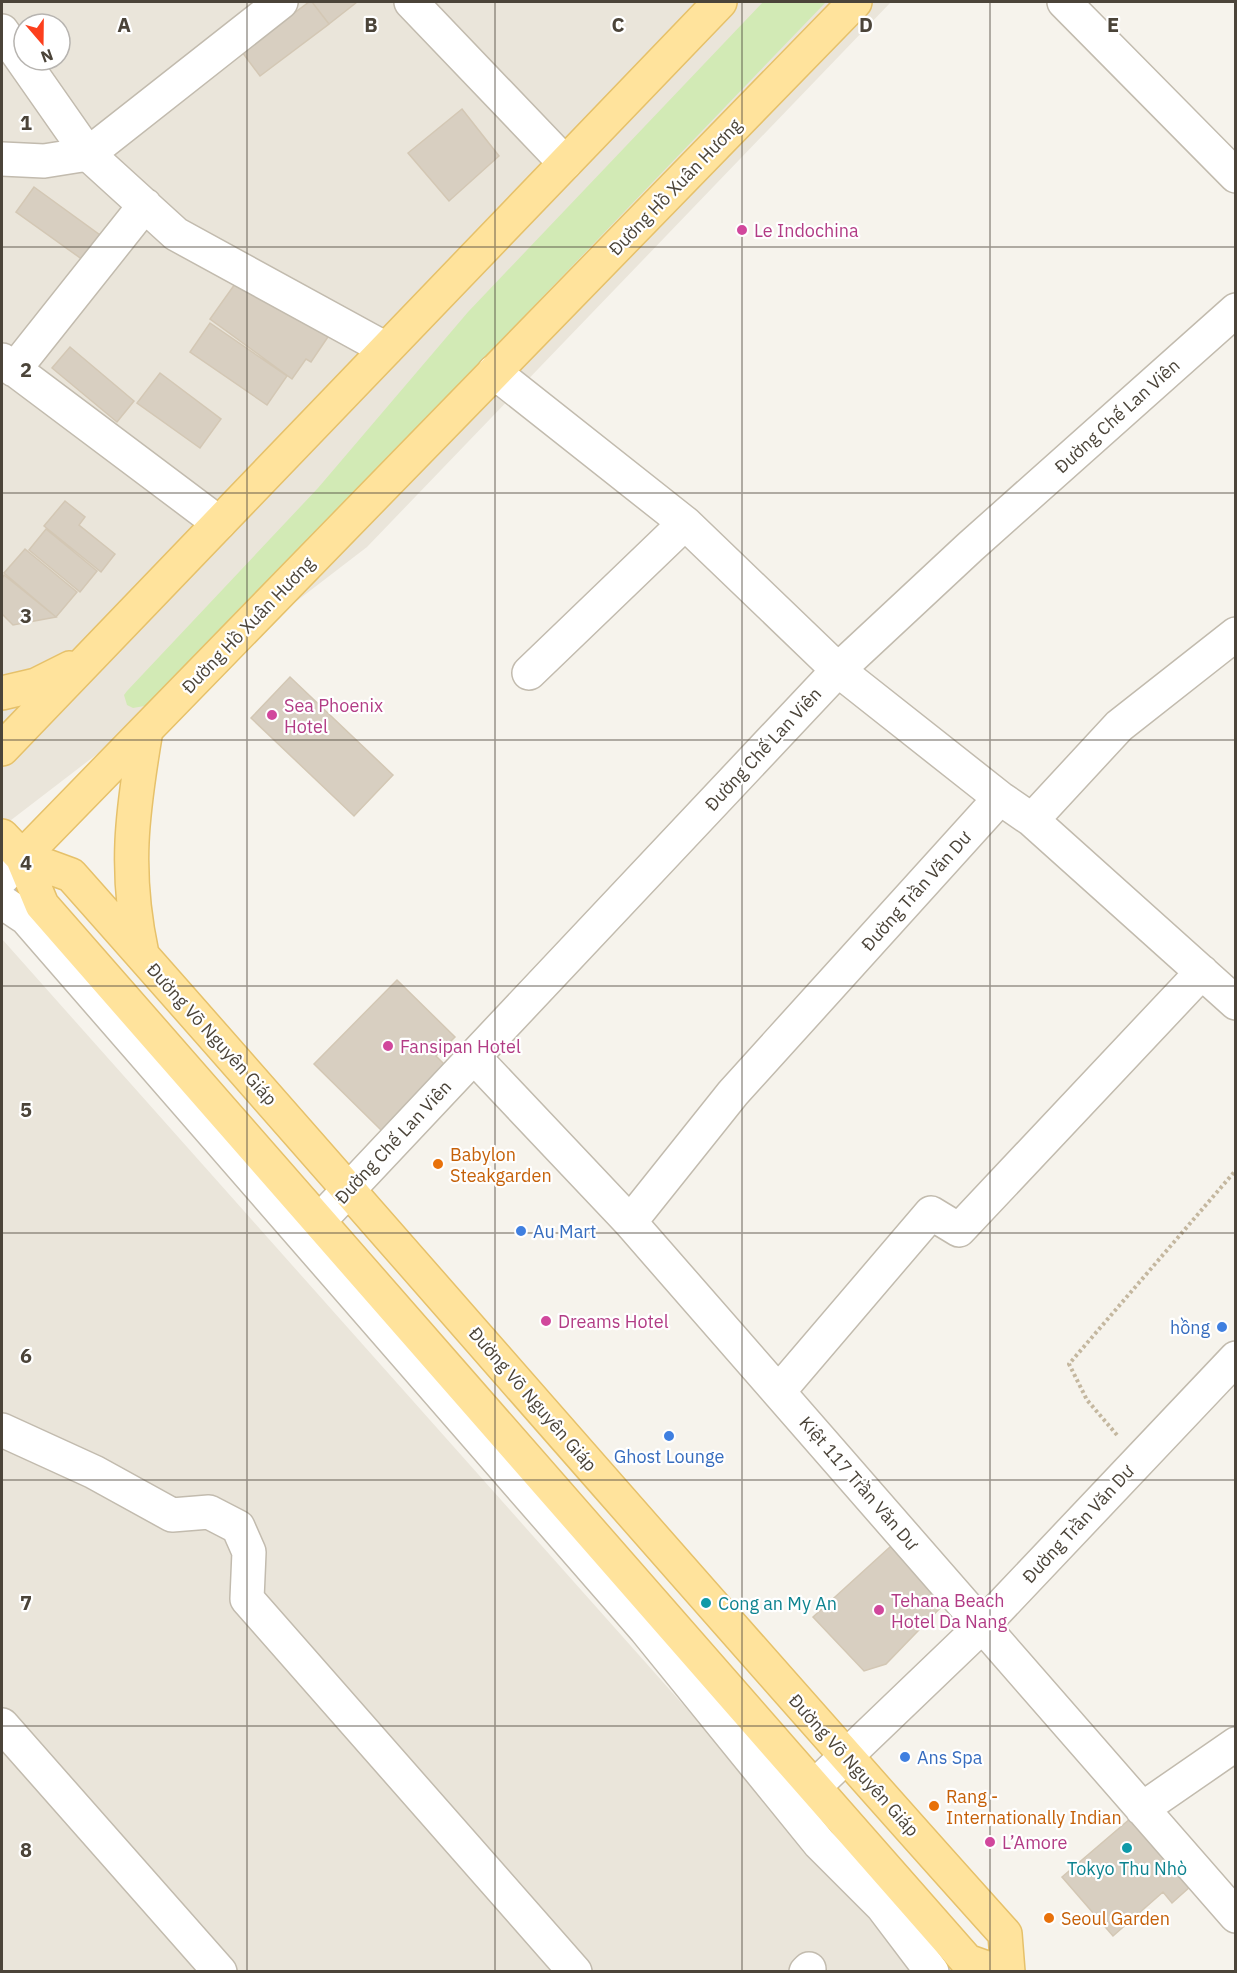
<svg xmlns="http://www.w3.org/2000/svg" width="1237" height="1973" font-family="'IBM Plex Sans',sans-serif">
<rect width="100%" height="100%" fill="#f6f3ec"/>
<path fill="#eae5da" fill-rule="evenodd" d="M2 2H891L367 547 2 827ZM24 24H60V60H24Z
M2 939 920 1971H2Z"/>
<path fill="#d2eab5" d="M763 2H826L150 705 133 708 127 705 124 695 127 691 318 488 468 312Z"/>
<path fill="#d8cfc1" stroke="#d3c7b4" stroke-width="1.5" d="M309 2H312L329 24 260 76 242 52Z
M312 2H357L329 24Z
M462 109 499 156 449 201 408 153Z
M34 187 100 235 83 260 16 212Z
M235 284 334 328 311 362 306 359 292 379 210 319Z
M210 323 287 376 267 405 190 352Z
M70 347 134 401 117 422 52 368Z
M160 373 221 419 200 448 137 403Z
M65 501 85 517 79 525 115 554 101 572 44 526Z
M46 529 97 571 80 592 29 550Z
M25 549 77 592 56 617 4 573Z
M4 575 56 617 13 625 2 614V579Z
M290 677 393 775 354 816 251 718Z
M397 980 455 1037 436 1056 446 1066 382 1131 314 1064Z
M891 1546 944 1604 886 1664 864 1671 813 1617Z
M1131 1818 1191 1886 1172 1903 1163 1892 1113 1936 1062 1877Z"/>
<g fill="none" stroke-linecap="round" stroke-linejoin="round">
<defs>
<path id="minor" d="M411 2 565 163
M1064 2 1236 176
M2 31 88 154 176 234 386 349
M2 159 44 161 88 154 281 2
M2 360 219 523
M14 370 145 205
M494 372 685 523
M529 673 685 523 838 670 1000 798 1032 820 1236 1003
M1032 820 1119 726 1236 634
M2 878 22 857
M2 902 26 918 646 1630 819 1843 882 1906 932 1972
M474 1057 630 1222 1236 1916
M321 1219 838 670 970 547 1236 310
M630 1222 733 1093 1000 798
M779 1391 931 1213 959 1230 1202 972
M2 1430 94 1472 172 1515 209 1512 238 1527 249 1552 247 1599 575 1972
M2 1725 220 1972
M814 1787 983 1625 1236 1358
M1142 1809 1236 1744
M806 1972 809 1969"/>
<path id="major" d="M2 693 36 685 70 668
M2 749 720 2
M2 836 22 857 42 905C352 1254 657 1610 967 1961L998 1972
M22 857 71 875C384 1227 690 1584 1005 1934L1008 1972
M22 857 855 2
M142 954C124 871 132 813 146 730"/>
</defs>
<use href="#minor" stroke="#c2bbae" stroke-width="36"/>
<use href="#major" stroke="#e6c16a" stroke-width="36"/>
<path stroke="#c4b79f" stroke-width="4" stroke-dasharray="3 3" stroke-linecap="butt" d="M1117 1435 1087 1400 1069 1364 1236 1170"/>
<use href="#minor" stroke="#fff" stroke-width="33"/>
<use href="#major" stroke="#ffe39c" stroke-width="33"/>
</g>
<path fill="none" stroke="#4b4439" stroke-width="1.5" stroke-opacity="0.55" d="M247 2V1972M495 2V1972M742 2V1972M990 2V1972M2 247H1236M2 493H1236M2 740H1236M2 986H1236M2 1233H1236M2 1480H1236M2 1726H1236"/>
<g fill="#d1479c" stroke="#fff" stroke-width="2">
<circle cx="742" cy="230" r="6"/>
<circle cx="272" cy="715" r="6"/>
<circle cx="388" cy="1046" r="6"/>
<circle cx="546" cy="1321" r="6"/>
<circle cx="879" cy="1610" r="6"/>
<circle cx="990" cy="1842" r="6"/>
</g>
<g fill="#e8710a" stroke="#fff" stroke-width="2">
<circle cx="438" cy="1164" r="6"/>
<circle cx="934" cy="1806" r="6"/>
<circle cx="1049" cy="1918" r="6"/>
</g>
<g fill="#3f7fe0" stroke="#fff" stroke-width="2">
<circle cx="521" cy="1231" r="6"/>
<circle cx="1222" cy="1327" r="6"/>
<circle cx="669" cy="1436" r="6"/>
<circle cx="905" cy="1757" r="6"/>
</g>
<g fill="#0f9aa8" stroke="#fff" stroke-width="2">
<circle cx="706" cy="1603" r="6"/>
<circle cx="1127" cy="1848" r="6"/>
</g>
<g text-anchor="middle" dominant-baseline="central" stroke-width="4.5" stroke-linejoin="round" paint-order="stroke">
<g font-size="18" fill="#4b4439" stroke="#fff">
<text transform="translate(675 187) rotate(-46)">Đường Hồ Xuân Hương</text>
<text transform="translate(1117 416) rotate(-42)">Đường Chế Lan Viên</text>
<text transform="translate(248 625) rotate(-46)">Đường Hồ Xuân Hương</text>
<text transform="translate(763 749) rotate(-47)">Đường Chế Lan Viên</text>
<text transform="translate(916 891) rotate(-48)">Đường Trần Văn Dư</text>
<text transform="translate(212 1034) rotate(48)">Đường Võ Nguyên Giáp</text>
<text transform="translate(393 1142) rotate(-47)">Đường Chế Lan Viên</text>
<text transform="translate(533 1399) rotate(49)">Đường Võ Nguyên Giáp</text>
<text transform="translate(859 1483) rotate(49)">Kiệt 117 Trần Văn Dư</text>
<text transform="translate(1078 1524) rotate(-47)">Đường Trần Văn Dư</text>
<text transform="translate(854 1765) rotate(48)">Đường Võ Nguyên Giáp</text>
</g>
<g font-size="18" fill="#b23c85" stroke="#fff" text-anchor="start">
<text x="754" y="230">Le Indochina</text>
<text x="284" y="705">Sea Phoenix<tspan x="284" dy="21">Hotel</tspan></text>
<text x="400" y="1046">Fansipan Hotel</text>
<text x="558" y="1321">Dreams Hotel</text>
<text x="891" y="1600">Tehana Beach<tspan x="891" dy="21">Hotel Da Nang</tspan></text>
<text x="1002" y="1842">L’Amore</text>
</g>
<g font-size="18" fill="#c56008" stroke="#fff" text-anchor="start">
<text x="450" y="1154">Babylon<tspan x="450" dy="21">Steakgarden</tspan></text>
<text x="946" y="1796">Rang -<tspan x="946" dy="21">Internationally Indian</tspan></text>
<text x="1061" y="1918">Seoul Garden</text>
</g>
<g font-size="18" fill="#366cbe" stroke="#fff" text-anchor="start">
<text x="533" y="1231">Au Mart</text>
<text x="1210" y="1327" text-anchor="end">hồng</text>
<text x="669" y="1456" text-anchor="middle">Ghost Lounge</text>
<text x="917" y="1757">Ans Spa</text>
</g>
<g font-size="18" fill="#0d838f" stroke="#fff" text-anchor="start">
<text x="718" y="1603">Cong an My An</text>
<text x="1127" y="1868" text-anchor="middle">Tokyo Thu Nhò</text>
</g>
</g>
<g font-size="20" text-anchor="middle" font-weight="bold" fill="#4b4439" stroke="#fff" stroke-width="4.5" stroke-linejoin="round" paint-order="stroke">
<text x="124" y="32">A</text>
<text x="371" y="32">B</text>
<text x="618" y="32">C</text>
<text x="866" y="32">D</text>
<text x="1113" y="32">E</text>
<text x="26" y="130">1</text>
<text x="26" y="377">2</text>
<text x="26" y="623">3</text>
<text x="26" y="870">4</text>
<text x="26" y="1117">5</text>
<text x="26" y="1363">6</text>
<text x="26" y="1610">7</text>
<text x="26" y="1857">8</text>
</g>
<rect width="1237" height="1973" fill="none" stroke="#4b4439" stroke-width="6"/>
<g transform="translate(42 42) rotate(160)"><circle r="28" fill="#ffffff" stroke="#b7b4b0" stroke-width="1.5"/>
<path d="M0-4.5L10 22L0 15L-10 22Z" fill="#fc3f1d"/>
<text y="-9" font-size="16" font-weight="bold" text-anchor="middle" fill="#4b4439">N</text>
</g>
</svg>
